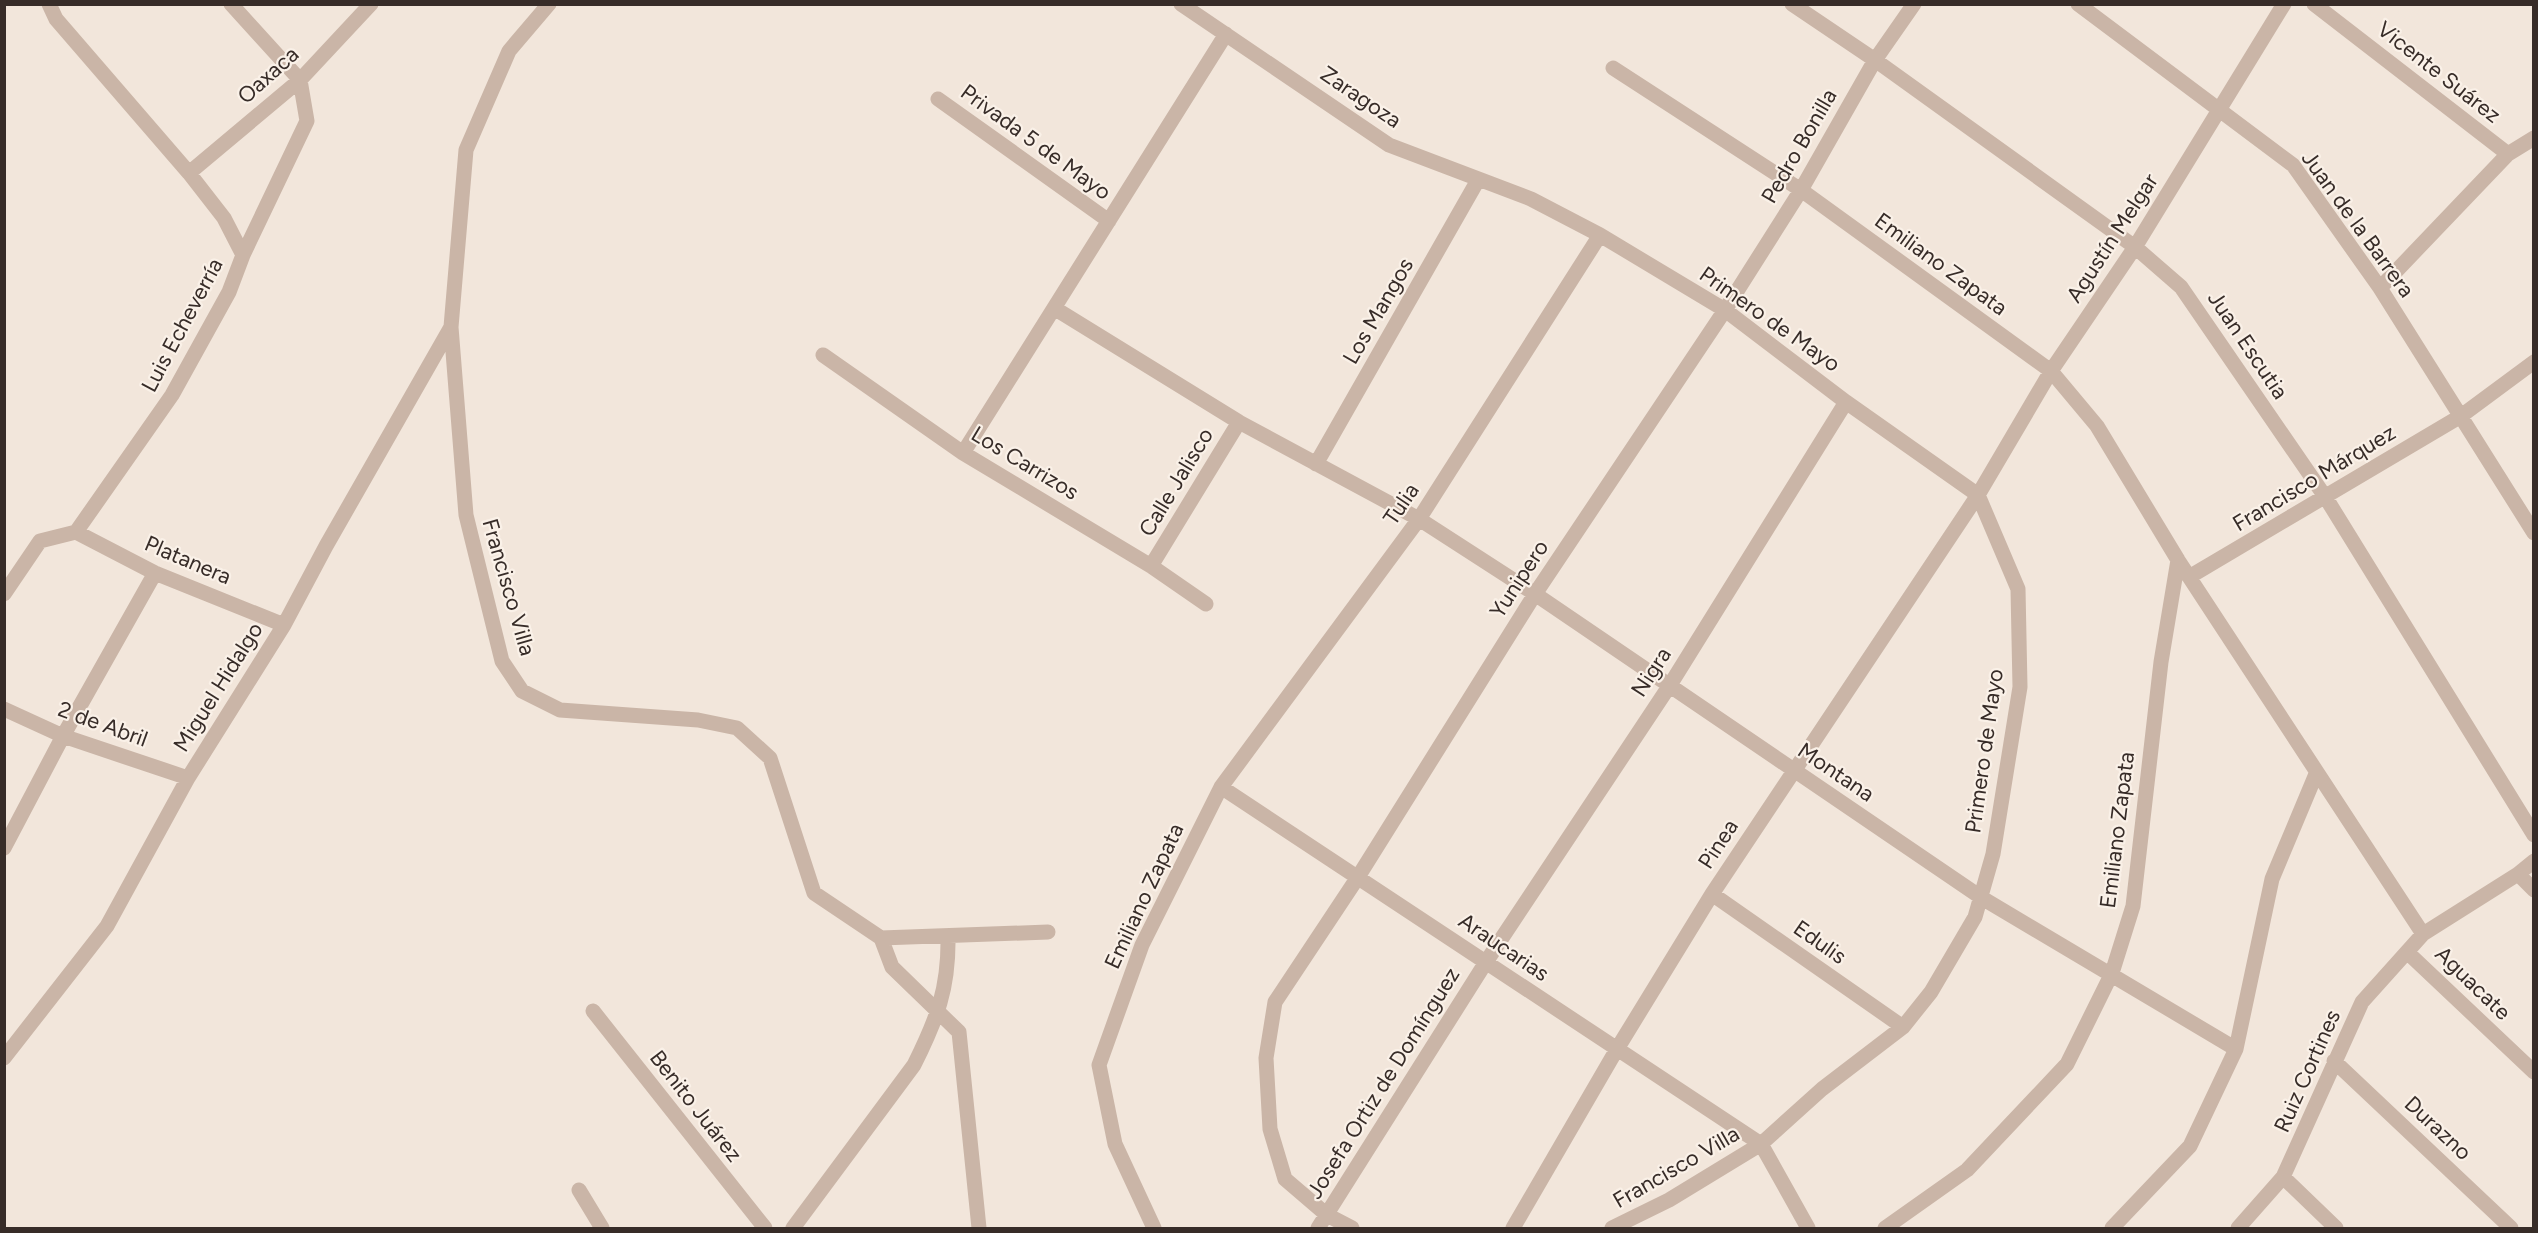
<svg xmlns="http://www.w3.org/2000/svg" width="2538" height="1233" font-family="Figtree,sans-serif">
<rect width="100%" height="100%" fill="#f2e6db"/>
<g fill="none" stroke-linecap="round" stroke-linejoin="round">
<path stroke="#cab5a7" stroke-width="15" d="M49 4 56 19 189 173 224 218 243 255
M549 4 509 51 466 150 451 327 466 515 502 661 522 691 560 710 698 720 737 728 770 758 814 893 881 938 1048 932
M1181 4 1389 145 1531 199 1600 235 1725 310 1846 402 1978 495 2018 589 2020 687 1993 854 1975 917 1931 992 1903 1027 1822 1089 1761 1144 1669 1200 1612 1228
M1792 4 1875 60 2135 247 2181 287 2326 498 2534 835
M2078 4 2293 165 2380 288 2534 533
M2314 4 2508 154
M1613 68 1801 190 2051 371 2097 426 2178 560 2423 934
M938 99 1109 221
M189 173 300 80 371 4
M2380 288 2508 154 2534 138
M1054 308 1239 422 1419 519 1535 594 1982 898 2236 1049
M823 355 963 453 1151 566 1206 604
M963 453 1226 34
M1316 464 1478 180
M76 532 155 573 284 625
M1151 566 1239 422
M2189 577 2461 416 2534 362
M4 594 40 541 76 532 172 395 229 292 243 255 307 121 300 80 231 4
M4 709 63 736 188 778
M1221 787 1761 1144 1808 1228
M4 848 63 736 155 573
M2518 874 2534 890
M1712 894 1903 1027
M881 938 892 967 959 1032 979 1228
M2407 952 2534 1072
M593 1011 765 1228
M4 1058 107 926 188 778 284 625 326 546 451 327
M2334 1061 2511 1228
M2283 1177 2336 1228
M579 1190 602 1228
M793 1228 914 1065C937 1019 949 988 948 936
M1154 1228 1115 1144 1099 1065 1142 945 1221 787 1419 519 1600 235
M1318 1228 1486 962 1670 685 1846 402
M1352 1228 1327 1215 1285 1179 1270 1129 1266 1058 1275 1002 1358 877 1535 594 1725 310 1801 190 1875 60 1914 4
M1513 1228 1617 1049 1712 894 1978 495 2051 371 2135 247 2284 4
M1885 1228 1967 1170 2067 1064 2112 973 2133 906 2161 662 2178 560
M2112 1228 2190 1146 2236 1049 2272 879 2316 774
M2238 1228 2283 1177 2362 1002 2423 934 2518 874 2534 861"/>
</g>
<g text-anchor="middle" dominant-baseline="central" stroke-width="4.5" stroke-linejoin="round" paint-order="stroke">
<g font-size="22" fill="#372c28" stroke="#faf1e8">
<text transform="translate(2439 72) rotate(38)">Vicente Suárez</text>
<text transform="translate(268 75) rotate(-42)">Oaxaca</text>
<text transform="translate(1361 97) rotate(34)">Zaragoza</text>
<text transform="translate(1036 142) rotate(36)">Privada 5 de Mayo</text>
<text transform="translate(1799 146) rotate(-60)">Pedro Bonilla</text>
<text transform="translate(2358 224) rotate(54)">Juan de la Barrera</text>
<text transform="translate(2112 238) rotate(-57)">Agustín Melgar</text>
<text transform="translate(1941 264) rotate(36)">Emiliano Zapata</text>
<text transform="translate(1378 311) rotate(-60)">Los Mangos</text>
<text transform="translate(1770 319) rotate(35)">Primero de Mayo</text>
<text transform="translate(182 325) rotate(-62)">Luis Echeverría</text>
<text transform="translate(2248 345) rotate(56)">Juan Escutia</text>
<text transform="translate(1025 463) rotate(31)">Los Carrizos</text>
<text transform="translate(2314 478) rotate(-31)">Francisco Márquez</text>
<text transform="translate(1176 482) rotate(-59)">Calle Jalisco</text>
<text transform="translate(1401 504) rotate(-56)">Tulia</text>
<text transform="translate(188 560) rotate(23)">Platanera</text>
<text transform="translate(1519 579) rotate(-57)">Yunipero</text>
<text transform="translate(509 587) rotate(74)">Francisco Villa</text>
<text transform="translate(1651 672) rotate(-57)">Nigra</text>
<text transform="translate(218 687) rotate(-58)">Miguel Hidalgo</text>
<text transform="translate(103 724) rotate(20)">2 de Abril</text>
<text transform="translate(1984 751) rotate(-82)">Primero de Mayo</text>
<text transform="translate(1836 772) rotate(34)">Montana</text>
<text transform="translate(2117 830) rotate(-83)">Emiliano Zapata</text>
<text transform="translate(1718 844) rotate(-57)">Pinea</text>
<text transform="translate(1144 896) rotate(-65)">Emiliano Zapata</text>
<text transform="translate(1820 942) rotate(35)">Edulis</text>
<text transform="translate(1504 947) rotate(34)">Araucarias</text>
<text transform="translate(2473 983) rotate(44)">Aguacate</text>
<text transform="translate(2307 1071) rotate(-66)">Ruiz Cortines</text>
<text transform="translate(1383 1083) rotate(-58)">Josefa Ortiz de Domínguez</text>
<text transform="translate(696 1106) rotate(52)">Benito Juárez</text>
<text transform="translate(2438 1128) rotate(43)">Durazno</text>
<text transform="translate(1676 1167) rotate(-30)">Francisco Villa</text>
</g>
</g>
<rect width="2538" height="1233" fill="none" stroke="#372c28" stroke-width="12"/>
</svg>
